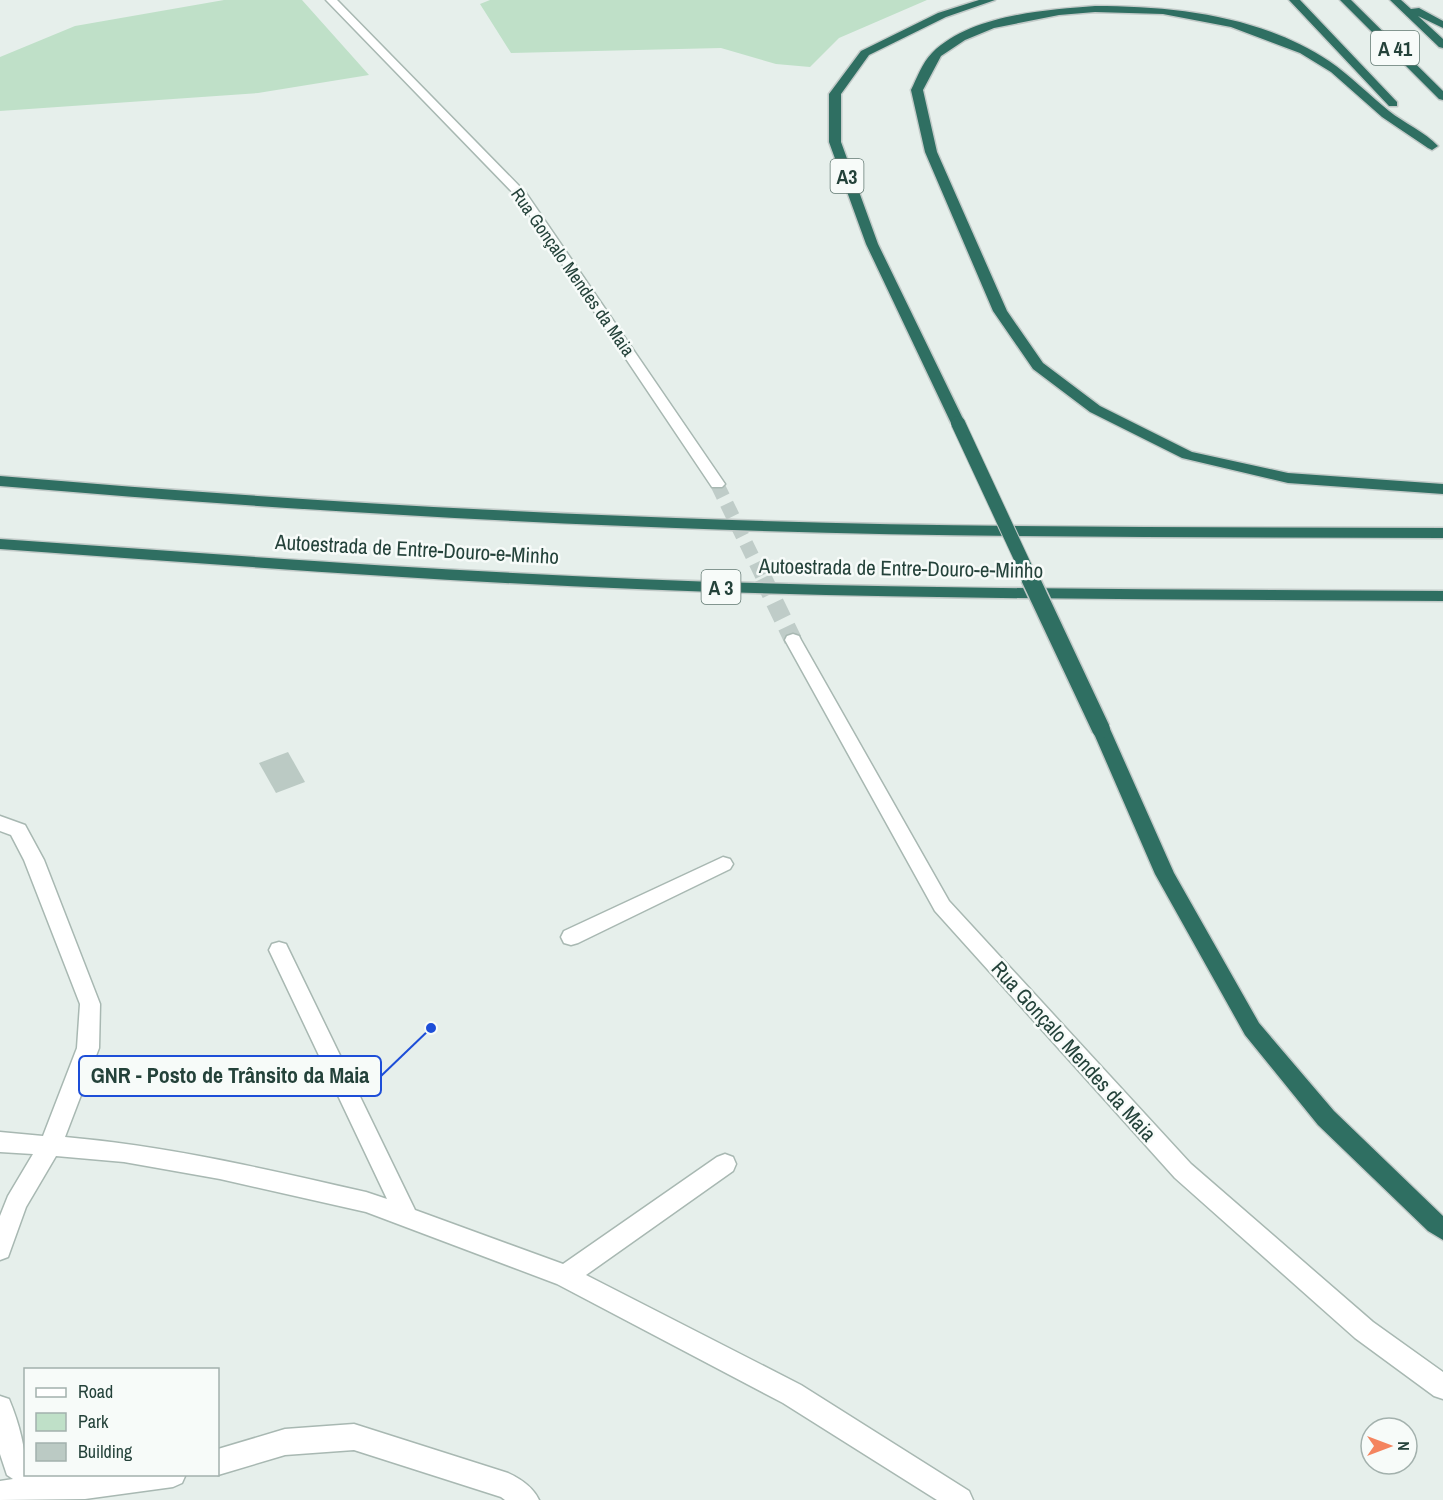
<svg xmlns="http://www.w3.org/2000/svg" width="1443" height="1500" font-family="'Archivo Narrow',sans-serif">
<rect width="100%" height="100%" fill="#e6efeb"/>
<path fill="#bfe0c8" d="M224 0H302L369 75 258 93 0 111V57L75 26Z
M490 0H927L839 38 810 67 776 64 721 48 511 53 480 4Z"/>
<path fill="#bbcac4" d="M288 752 305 782 276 793 259 763Z"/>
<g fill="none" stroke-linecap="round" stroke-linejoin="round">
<path stroke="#bfccc8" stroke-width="14" stroke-dasharray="14 8" stroke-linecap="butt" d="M717 484 764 580"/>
<path stroke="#bfccc8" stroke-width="18" stroke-dasharray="18 9" stroke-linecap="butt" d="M763 578 793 640"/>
<defs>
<path id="minor" d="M326 0H337L526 193 725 484 722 487H712L518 198Z
M793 634 799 636 801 640 949 901 1191 1164 1373 1322 1443 1372V1399L1434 1396 1355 1338 1175 1178 935 911 785 640 787 636Z
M0 816 25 825 44 860 100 1004 99 1048 65 1137C167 1146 266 1169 366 1192L387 1199 269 950 272 944 279 942 286 944 415 1210 563 1264 717 1157 725 1154 733 1157 736 1164 733 1171 586 1275 801 1385 969 1491 973 1500H937L783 1403 557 1284 366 1212 220 1179 124 1162 56 1156 26 1207 8 1257 0 1260V1216L8 1196 33 1154 0 1152V1132L43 1136 77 1048 80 1004 24 860 11 835 0 831Z
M723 857 730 859 733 864 730 869 578 943 571 945 564 943 561 937 564 931Z
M0 1396 9 1399C19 1423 26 1449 26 1474H186L182 1483 173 1487 85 1499 0 1500V1481L13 1479 7 1475 0 1454Z
M354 1424 508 1473C521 1479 533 1487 539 1500H505L501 1497 354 1450 285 1455 218 1475 217 1474 218 1449 285 1429Z"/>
<path id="highway" d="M979 0H995L946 17 869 55 841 94V142L878 244 965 423 958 427 951 423 866 244 829 142V94L861 51 938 13Z
M1289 0H1300L1397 102V106H1389Z
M1340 0H1351L1443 91V100L1439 99Z
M1390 0H1401L1411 9 1419 8 1443 21V28L1418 16 1443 39V48L1439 47Z
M1095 6C1175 6 1261 16 1329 61 1351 76 1369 95 1389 111 1404 123 1425 132 1438 146L1432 150 1428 148 1382 117 1331 72 1300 53 1231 27 1163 14 1095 12 1059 15 994 28 965 40 941 56 923 90 937 152 1007 311 1043 363 1100 406 1192 452 1288 473 1443 484V494L1288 483 1182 458 1090 412 1033 369 993 311 925 152 911 90C917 78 922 63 932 53 970 15 1044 10 1095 6Z
M0 476C244 497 487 512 732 520 969 528 1206 527 1443 528V538C1206 537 969 538 732 530 487 522 244 507 0 486Z
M0 539C212 554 425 570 637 579 906 590 1174 589 1443 591V601C1174 599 906 600 637 589 425 581 212 564 0 549Z
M1101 723 1107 725 1110 729 1174 873 1259 1023 1334 1111 1443 1216V1240L1428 1231 1318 1125 1245 1035 1155 874 1092 729 1095 725Z"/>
</defs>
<use href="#minor" stroke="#a8b8b2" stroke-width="3"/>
<use href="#highway" stroke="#c2cac8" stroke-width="3"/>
<use href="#minor" fill="#fff" fill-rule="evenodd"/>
<use href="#highway" fill="#2f6f62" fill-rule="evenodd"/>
<defs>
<path id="highway-bridge-far1" d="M958 423 1031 580"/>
<path id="highway-bridge" d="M1030 578 1101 729"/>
</defs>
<use href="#highway-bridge-far1" stroke="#c2cac8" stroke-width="16" stroke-linecap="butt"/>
<use href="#highway-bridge" stroke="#c2cac8" stroke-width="21" stroke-linecap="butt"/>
<use href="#highway-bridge-far1" stroke="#2f6f62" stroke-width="14"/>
<use href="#highway-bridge" stroke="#2f6f62" stroke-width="18"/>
</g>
<g text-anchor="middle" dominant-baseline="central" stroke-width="5" stroke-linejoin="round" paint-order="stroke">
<g font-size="18" fill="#24423a" stroke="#f7fbf9">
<text transform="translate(573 272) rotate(55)">Rua Gonçalo Mendes da Maia</text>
</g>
<g fill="#f7fbf9" stroke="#637a73" stroke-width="1.5">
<rect x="1371" y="31" width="48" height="34" rx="4.5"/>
<rect x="830.5" y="159" width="33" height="34" rx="4.5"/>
<rect x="701.5" y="570" width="39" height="34" rx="4.5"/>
</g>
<g font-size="20" font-weight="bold" fill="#24423a">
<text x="1395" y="48">A 41</text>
<text x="847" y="176">A3</text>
<text x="721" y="587">A 3</text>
</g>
<g font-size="21" fill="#24423a" stroke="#f7fbf9">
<text transform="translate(417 549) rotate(3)">Autoestrada de Entre-Douro-e-Minho</text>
<text transform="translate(901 568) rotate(1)">Autoestrada de Entre-Douro-e-Minho</text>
<text transform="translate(1074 1051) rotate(48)">Rua Gonçalo Mendes da Maia</text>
</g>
</g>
<path fill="none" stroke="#1d4ed8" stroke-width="2" d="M431 1028L381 1076"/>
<circle fill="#1d4ed8" stroke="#f7fbf9" stroke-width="2" cx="431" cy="1028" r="6"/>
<rect fill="#f7fbf9" stroke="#1d4ed8" stroke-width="2" x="79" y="1056" width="302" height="40" rx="6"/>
<g font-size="22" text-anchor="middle" font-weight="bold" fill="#24423a">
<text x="230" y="1083">GNR - Posto de Trânsito da Maia</text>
</g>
<rect x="24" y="1368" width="195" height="108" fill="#f7fbf9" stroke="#a3b1ad" stroke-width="1.5"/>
<rect x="36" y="1388" width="30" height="9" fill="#ffffff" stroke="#a3b1ad" stroke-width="1.5"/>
<text x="78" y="1398" font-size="18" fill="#24423a">Road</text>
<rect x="36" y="1413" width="30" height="18" fill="#bfe0c8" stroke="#a3b1ad" stroke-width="1.5"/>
<text x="78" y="1428" font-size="18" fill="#24423a">Park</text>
<rect x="36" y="1443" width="30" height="18" fill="#bbcac4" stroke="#a3b1ad" stroke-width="1.5"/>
<text x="78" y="1458" font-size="18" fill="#24423a">Building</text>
<g transform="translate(1389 1446) rotate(90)"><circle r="28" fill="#f7fbf9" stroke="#a3b1ad" stroke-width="1.5"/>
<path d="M0-4.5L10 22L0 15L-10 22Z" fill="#f4845f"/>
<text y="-9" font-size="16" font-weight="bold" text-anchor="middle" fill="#24423a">N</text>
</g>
</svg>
